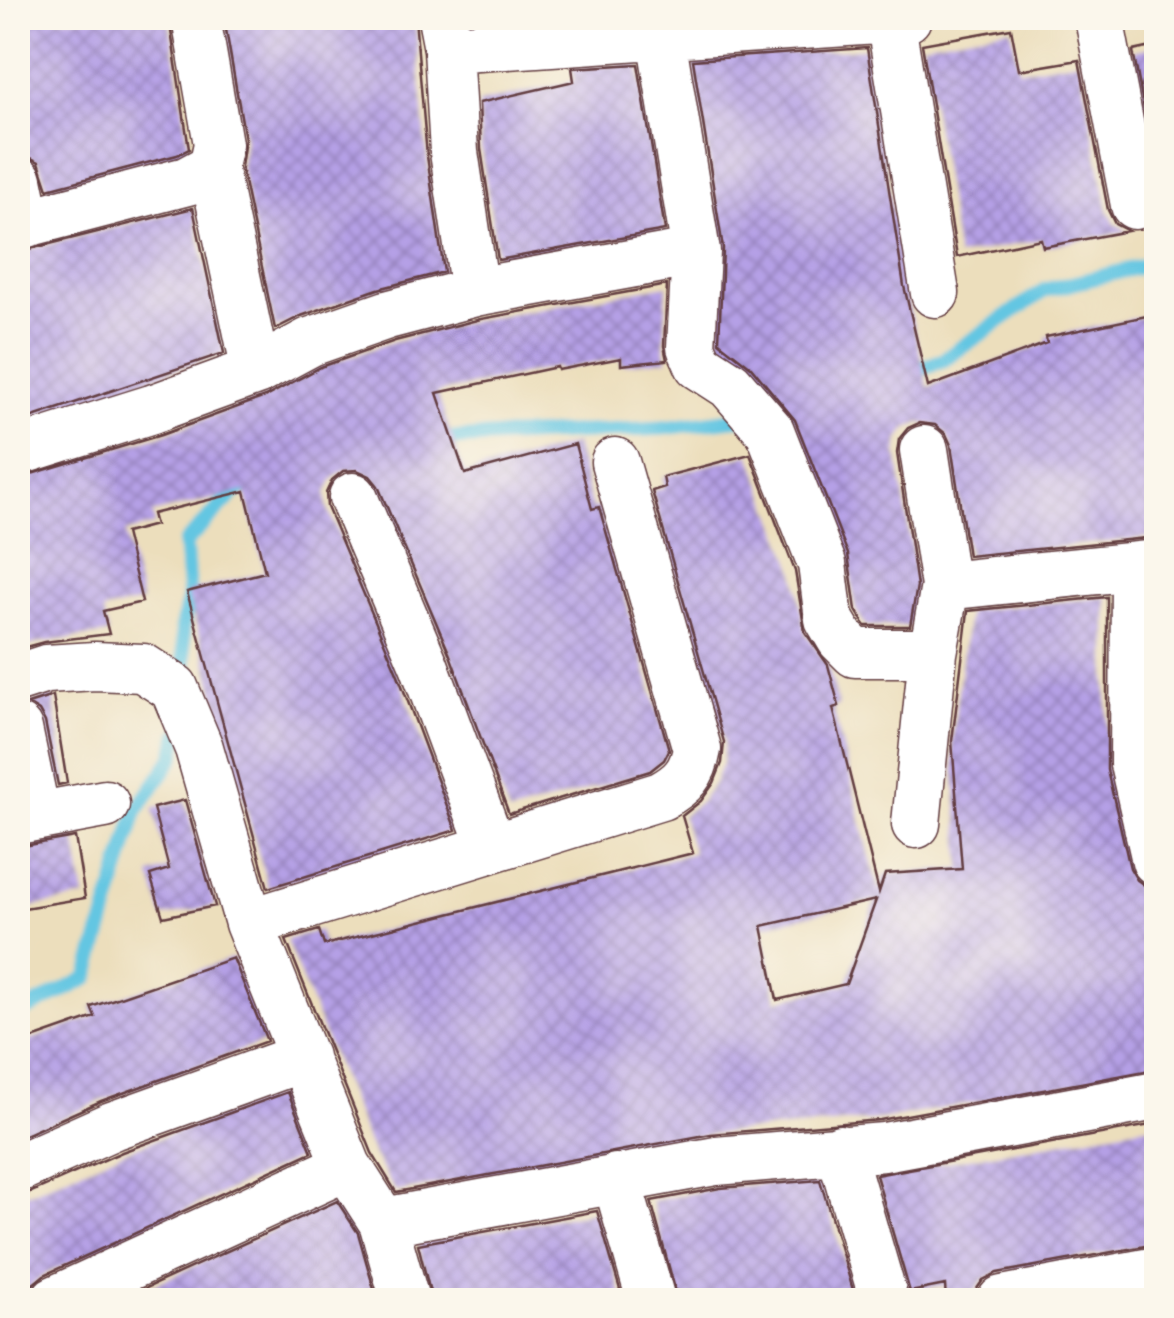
<svg xmlns="http://www.w3.org/2000/svg" width="1174" height="1318" font-family="'Indie Flower',sans-serif">
<defs>
<pattern id="building-cross-hatch" width="8" height="8" patternUnits="userSpaceOnUse" patternTransform="scale(2.5)"><rect width="8" height="8" fill="#b5a0e6"/><path d="M0 0l8 8M0 8l8-8" fill="none" stroke="#9582bb"/></pattern>
</defs>
<rect width="100%" height="100%" fill="#fbf7ec"/>
<filter id="ink" filterUnits="userSpaceOnUse"><feTurbulence type="fractalNoise" baseFrequency=".01" numOctaves="2"/><feDisplacementMap in="SourceGraphic" scale="20" xChannelSelector="R" yChannelSelector="G"/><feConvolveMatrix kernelMatrix="1 2 1 2 8 2 1 2 1" color-interpolation-filters="sRGB"/></filter>
<filter id="wash" filterUnits="userSpaceOnUse"><feTurbulence type="fractalNoise" baseFrequency=".0048" numOctaves="4" result="noise"/><feDisplacementMap in="SourceGraphic" scale="40" xChannelSelector="R" yChannelSelector="G"/><feGaussianBlur stdDeviation="2.25" result="paint"/><feColorMatrix in="noise" values="0 0 0 0 0 0 0 0 0 0 0 0 0 0 0 0 0 1.4 0 .05"/><feComposite in="paint" operator="in"/></filter>
<g filter="url(#wash)">
<rect width="100%" height="100%" fill="#ecdebc"/>
<g fill="none" stroke-linecap="round" stroke-linejoin="round">
<path stroke="#64c6e2" stroke-width="15" d="M905 374 943 360 1045 290 1156 263
M433 440 663 428 808 409
M186 688 182 626 189 599 185 543 237 490 248 485
M18 1014 88 978 136 812 174 756 178 735"/>
</g>
<g id="blocks">
<path fill="url(#building-cross-hatch)" fill-rule="evenodd" d="M18 18H169L189 149 177 155 48 189 39 162 21 153 18 137Z
M224 18H415L427 156 444 272 378 289 301 316 275 329 241 167 245 139Z
M1011 28 1019 70 1079 60 1108 210 1115 224 1128 231 1043 247 1041 239 957 257 922 44Z
M1156 46V171L1133 51Z
M867 48 904 286 928 387 1047 343 1046 337 1156 314V537L968 556 951 445 946 434 935 425 919 423 908 428 899 439 897 453 917 586 910 626H866L863 622 856 610 848 554 795 420 751 367 719 342 723 248 693 60Z
M638 64 665 230 498 260 481 149 479 103 574 81 572 68Z
M193 208 224 353 18 422V252Z
M667 285 664 346 667 360 621 365V358L558 370 557 367 437 393 465 474 575 444 592 509 599 507 669 750 664 760 650 771 509 814 450 655 378 486 370 476 357 470 343 471 332 480 326 493 327 507 398 675 456 830 268 888 187 592 265 572 245 491 152 514 155 525 125 533 142 602 103 611 109 634 44 642 18 649V478L161 435 265 397 321 367 395 341 481 319Z
M750 454 795 571 805 632 828 665 839 706 833 708 879 892 885 874 962 869 952 741 968 611 1107 597V770L1130 868 1137 880 1147 887 1156 888V1069L880 1120 711 1134 396 1192 372 1153 286 940 319 930 324 945 693 853 682 816 701 801 714 783 722 763 724 742 652 491 665 487 663 477ZM876 900 846 984 777 1000 762 926Z
M53 696 67 783 58 785 45 722 39 711 28 704Z
M185 800 215 906 163 917 150 875 169 869 153 808Z
M75 837 85 898 18 909V847Z
M233 958 267 1041 101 1101 18 1138V1044L95 1017 91 1007Z
M288 1092 312 1152 44 1275 32 1285 28 1300 18 1267V1195L29 1193 122 1152Z
M1156 1124V1244L997 1273 983 1280 976 1290 975 1300H946L945 1285 910 1292 876 1175Z
M820 1180 856 1300H678L651 1201 720 1188Z
M337 1201 358 1233 377 1300H120Z
M597 1211 623 1300H432L418 1244Z"/>
</g>
</g>
<g filter="url(#ink)">
<use href="#blocks" fill-opacity="0" stroke="#623c41" stroke-width="2.5"/>
<g fill="none" stroke-linecap="round" stroke-linejoin="round">
<defs>
<path id="minor" d="M442 18 448 49 454 152 475 292
M658 18 696 252 691 347 699 365 730 385 770 431 822 564 829 619 841 639 855 653H933
M890 18 935 293
M1099 18 1135 205
M448 49 907 18
M213 167 256 371
M18 180 27 223
M18 225 187 181 213 167 218 144 196 18
M18 451 152 409 256 371 310 342 387 315 475 292 696 252
M353 497 424 665 492 848
M1135 568 1134 764 1156 861
M945 586 1156 564
M18 678 46 669 95 666 143 668 174 688 199 748 249 923 347 1166 383 1222 405 1300
M18 729 36 815
M18 820 105 804
M916 824 933 653 945 586 924 450
M249 923 661 796C683 784 693 773 697 749L615 462
M840 1149 884 1300
M18 1168 112 1126 304 1057
M616 1178 651 1300
M383 1222 716 1161 884 1147 1156 1096
M55 1300 347 1166
M1002 1300 1156 1271"/>
</defs>
<use href="#minor" stroke="#623c41" stroke-width="51"/>
<use href="#minor" stroke="#fff" stroke-width="48"/>
</g>
</g>
<rect width="1174" height="1318" fill="none" stroke="#fbf7ec" stroke-width="60"/>
</svg>
